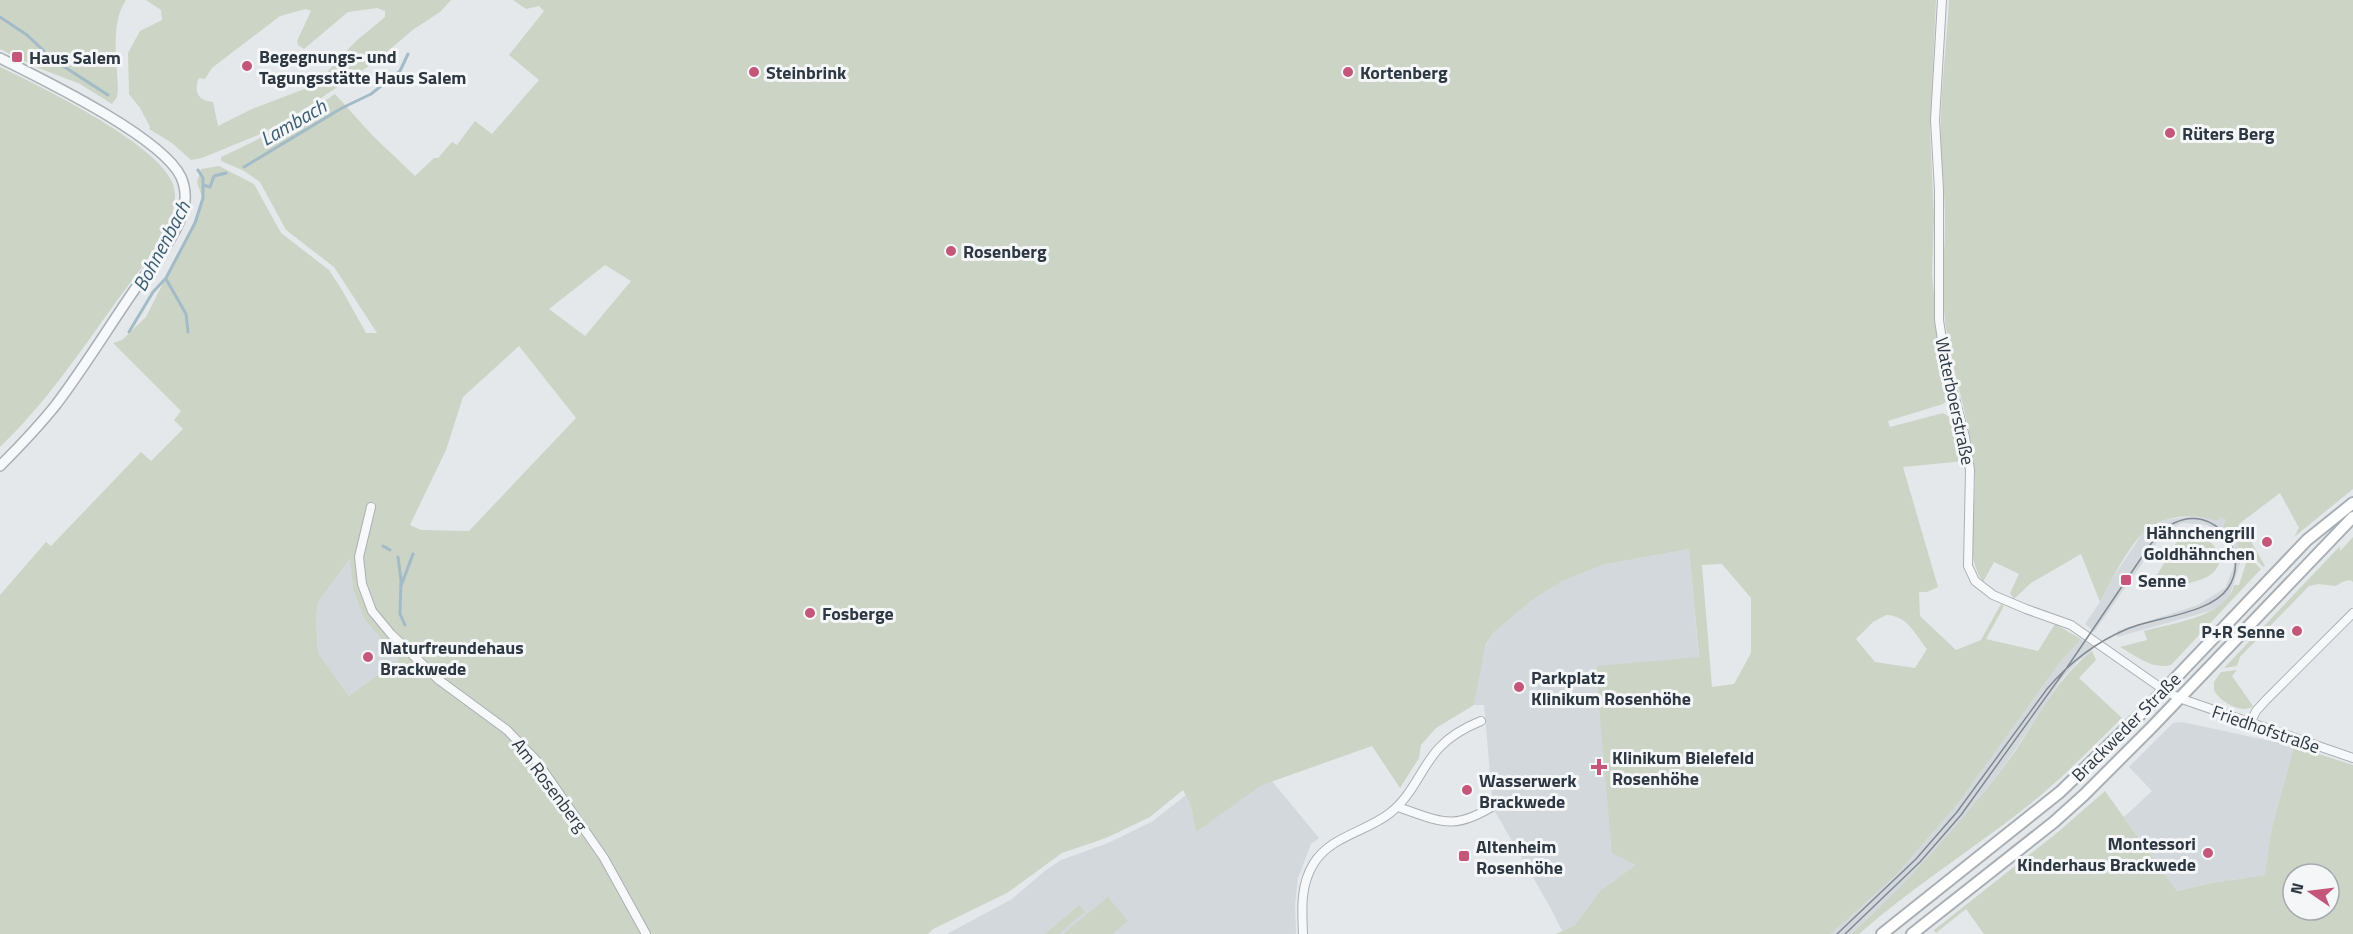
<svg xmlns="http://www.w3.org/2000/svg" width="2353" height="934" font-family="'Titillium Web',sans-serif">
<rect width="100%" height="100%" fill="#e4e8eb"/>
<path fill="#d3d8dd" d="M2194 516H2206L2217 521 2220 517 2226 520 2223 525 2237 542 2241 560 2229 598 2222 605 2210 611 2117 637V631L2198 605 2225 588 2234 566 2229 543 2220 533 2207 525 2183 523 2169 529 2162 535 2094 632 2091 629 2085 624 2100 602 2112 579 2142 534 2165 520Z
M1689 549 1715 839 1599 892 1575 925 1562 931 1550 907 1493 808 1484 705H1474L1483 651 1493 633 1535 598 1563 581 1602 565Z
M351 558 353 589 364 619 399 659 349 696 318 653 316 620 318 602Z
M2081 639 2092 646V651L2077 662 2062 679 2005 765 1963 819 1922 867 1851 934H1831L1896 875 1959 802 2061 661Z
M2182 722 2294 746 2271 831 2265 875 2212 883 2177 891 2124 817 2152 791 2129 767 2173 723Z
M1272 781 1319 838 1311 844 1298 878 1295 904 1296 934H947L1012 899 1046 870 1061 860 1108 843 1153 821 1186 795 1191 806 1196 831 1262 785Z"/>
<path fill="#ccd4c6" fill-rule="evenodd" d="M0 0H126C110 24 117 61 118 88L117 97 112 104 80 84 36 67 0 49Z
M146 0H451L440 12 414 29 375 62 294 116 258 135 202 158 191 160 172 143 149 129 150 127 140 108 129 94 128 53 140 31 162 20 161 10ZM377 8 385 11V17L356 41 315 85 252 109 218 126 213 102C198 101 193 91 199 78L205 79 212 68 280 16 306 9 311 11 297 41 298 45 304 49 348 12Z
M513 0H1936L1930 131 1934 217 1932 274 1939 346 1948 399 1943 404 1888 421 1890 427 1943 413 1951 418 1965 461 1903 467 1938 587 1927 592H1919L1920 616 1956 650 1981 640 2001 604 2004 606 1986 639 2038 651 2055 624 2081 639 2061 661 1959 802 1896 875 1831 934H1556L1575 925 1599 892 1636 865 1612 853 1596 671 1597 666 1699 657 1689 549 1602 565 1563 581 1535 598 1493 633 1485 646 1474 705 1436 728 1421 745 1419 758 1400 788 1372 746 1262 785 1196 832 1191 806 1183 790 1150 817 1106 838 1062 853 1007 893 933 929 928 934H0V595L46 542 51 546 141 452 151 461 183 429 174 420 181 411 113 343 122 340 146 317 194 222 202 197 197 182 201 169 219 166 254 184 281 233 329 270 342 290 366 333H377L334 267 286 230 260 182 244 171 221 161V157C261 139 298 119 335 94L372 135 415 176 434 158H438L452 142 457 145 475 121 492 134 539 80 509 55 544 11 539 6 526 9ZM605 265 631 281 585 336 549 309ZM519 346 576 418 469 531 421 530 410 525 446 450 463 397ZM350 559 353 589 364 619 399 659 349 696 318 653 316 620 318 602ZM1722 564 1751 598V653L1734 684 1712 687 1702 565ZM1886 615C1908 616 1914 633 1927 649L1915 668 1875 662 1856 639 1873 622Z
M1949 0H2353V489L2294 537 2299 528 2280 493 2239 524 2243 527 2265 566 2263 567 2252 555 2243 556 2241 560 2237 542 2223 525 2226 520 2220 517 2217 521C2194 512 2160 515 2142 534 2125 552 2111 581 2100 602L2081 554 2031 583 2014 599 2010 593 2019 574 1994 562 1983 582C1962 552 1977 509 1975 475 1972 419 1948 366 1944 310 1941 281 1945 252 1945 223 1945 188 1940 153 1941 118 1942 79 1947 39 1949 0Z
M0 67C40 86 156 143 172 182 177 194 175 206 171 218 159 248 135 275 116 302 80 352 45 404 0 447Z
M2194 536C2209 538 2217 545 2220 560 2216 577 2202 579 2187 584L2186 581C2174 585 2159 593 2156 576L2165 562 2163 560 2177 542Z
M2353 537V582L2350 580 2342 582 2336 586 2318 584 2309 586 2240 657 2237 666 2224 668 2340 546V551Z
M2247 560H2252L2261 569 2171 665C2153 670 2136 656 2120 647L2147 640 2144 631C2172 623 2227 617 2234 585H2239Z
M2092 651 2096 660 2079 678 2122 718C2089 750 2057 784 2020 812 1967 853 1910 889 1859 934H1851C1908 882 1956 829 2003 768 2033 729 2052 682 2092 651Z
M2237 670 2232 676 2253 706C2242 715 2219 701 2214 690V682L2221 672Z
M2294 746 2353 765V934H1984L1966 909 1936 933 1934 930 2058 832 2105 791 2177 891 2212 883 2265 875 2271 831ZM2293 874H2329V910H2293Z
M1108 897 1128 921 1112 934H1063Z
M1079 905 1085 912 1058 934H1045Z"/>
<g fill="none" stroke-linecap="round" stroke-linejoin="round">
<path stroke="#a3bbc7" stroke-width="3" d="M0 17 27 35 44 51
M63 66 108 95
M244 167 342 108 371 94 400 71 408 54
M203 185 210 187 214 176 226 173
M166 279 186 314 188 332
M129 332 153 292 166 278 195 223 203 198V178L198 170
M383 546 390 550
M398 557 401 580 400 614 405 625
M401 586 413 554"/>
<defs>
<path id="minor" d="M1942 0 1935 120 1939 190V320L1945 360 1965 437 1970 470 1968 566 1975 581 1993 595 2026 609 2071 625 2164 690 2179 698 2353 758
M371 507 359 557 362 584 372 611 391 634 439 680 507 730 536 760 604 858 646 934
M2250 724 2256 711 2266 700 2353 613
M1398 807C1443 823 1455 831 1498 803
M1303 934C1302 909 1300 885 1314 863 1331 836 1366 832 1390 813 1413 795 1420 769 1439 748 1451 735 1466 727 1481 721"/>
<path id="tertiary" d="M0 58C42 79 162 137 181 177 185 186 186 198 184 208 178 235 151 266 135 289 108 328 84 368 55 406 38 427 19 447 0 466"/>
<path id="secondary" d="M1882 934 2060 792 2145 710 2307 540 2353 503
M1912 934 2054 822 2084 795 2152 727 2353 517"/>
</defs>
<use href="#minor" stroke="#a9b0b5" stroke-width="10"/>
<use href="#tertiary" stroke="#a9b0b5" stroke-width="12"/>
<use href="#secondary" stroke="#a9b0b5" stroke-width="14"/>
<use href="#minor" stroke="#f7f8f9" stroke-width="8"/>
<use href="#tertiary" stroke="#f7f8f9" stroke-width="9"/>
<use href="#secondary" stroke="#fff" stroke-width="10"/>
<path stroke="#7f8a93" stroke-width="1.5" d="M1837 934 1916 859 1957 812 2047 689C2069 663 2096 642 2127 629 2155 617 2211 614 2228 588 2252 553 2214 503 2174 523 2164 528 2157 536 2150 545L2066 669 1961 815 1920 862 1845 934"/>
</g>
<g fill="#c35679" stroke="#f4f6f8" stroke-width="2">
<rect x="11" y="51" width="12" height="12" rx="3"/>
<circle cx="247" cy="66" r="6"/>
<circle cx="754" cy="72" r="6"/>
<circle cx="1348" cy="72" r="6"/>
<circle cx="2170" cy="133" r="6"/>
<circle cx="951" cy="251" r="6"/>
<circle cx="2267" cy="542" r="6"/>
<rect x="2120" y="574" width="12" height="12" rx="3"/>
<circle cx="810" cy="613" r="6"/>
<circle cx="2297" cy="631" r="6"/>
<circle cx="368" cy="657" r="6"/>
<circle cx="1519" cy="687" r="6"/>
<path d="M1596 758h6v6h6v6h-6v6h-6v-6h-6v-6h6z"/>
<circle cx="1467" cy="790" r="6"/>
<circle cx="2208" cy="853" r="6"/>
<rect x="1458" y="850" width="12" height="12" rx="3"/>
</g>
<g text-anchor="middle" dominant-baseline="central" stroke-width="6" stroke-linejoin="round" paint-order="stroke">
<g font-size="18" font-weight="bold" fill="#2d3842" stroke="#f4f6f8" text-anchor="start">
<text x="259" y="56">Begegnungs- und<tspan x="259" dy="21">Tagungsstätte Haus Salem</tspan></text>
<text x="29" y="57">Haus Salem</text>
<text x="766" y="72">Steinbrink</text>
<text x="1360" y="72">Kortenberg</text>
<text x="2182" y="133">Rüters Berg</text>
<text x="963" y="251">Rosenberg</text>
<text x="2255" y="532" text-anchor="end">Hähnchengrill<tspan x="2255" dy="21">Goldhähnchen</tspan></text>
<text x="2138" y="580">Senne</text>
<text x="822" y="613">Fosberge</text>
<text x="2285" y="631" text-anchor="end">P+R Senne</text>
<text x="380" y="647">Naturfreundehaus<tspan x="380" dy="21">Brackwede</tspan></text>
<text x="1531" y="677">Parkplatz<tspan x="1531" dy="21">Klinikum Rosenhöhe</tspan></text>
<text x="1612" y="757">Klinikum Bielefeld<tspan x="1612" dy="21">Rosenhöhe</tspan></text>
<text x="1479" y="780">Wasserwerk<tspan x="1479" dy="21">Brackwede</tspan></text>
<text x="2196" y="843" text-anchor="end">Montessori<tspan x="2196" dy="21">Kinderhaus Brackwede</tspan></text>
<text x="1476" y="846">Altenheim<tspan x="1476" dy="21">Rosenhöhe</tspan></text>
</g>
<g font-size="18" fill="#2d3842" stroke="#f4f6f8">
<text transform="translate(1955 401) rotate(78)">Waterboerstraße</text>
<text transform="translate(2126 727) rotate(-45)">Brackweder Straße</text>
<text transform="translate(2266 729) rotate(19)">Friedhofstraße</text>
<text transform="translate(550 785) rotate(53)">Am Rosenberg</text>
</g>
<g font-size="20" font-style="italic" fill="#3b5d72" stroke="#f4f6f8">
<text transform="translate(293 122) rotate(-30)">Lambach</text>
<text transform="translate(161 246) rotate(-62)">Bohnenbach</text>
</g>
</g>
<g transform="translate(2311 892) rotate(284)"><circle r="28" fill="#f4f6f8" stroke="#a4aaaf" stroke-width="1.5"/>
<path d="M0-4.5L10 22L0 15L-10 22Z" fill="#c35679"/>
<text y="-9" font-size="16" font-weight="bold" text-anchor="middle" fill="#2d3842">N</text>
</g>
</svg>
